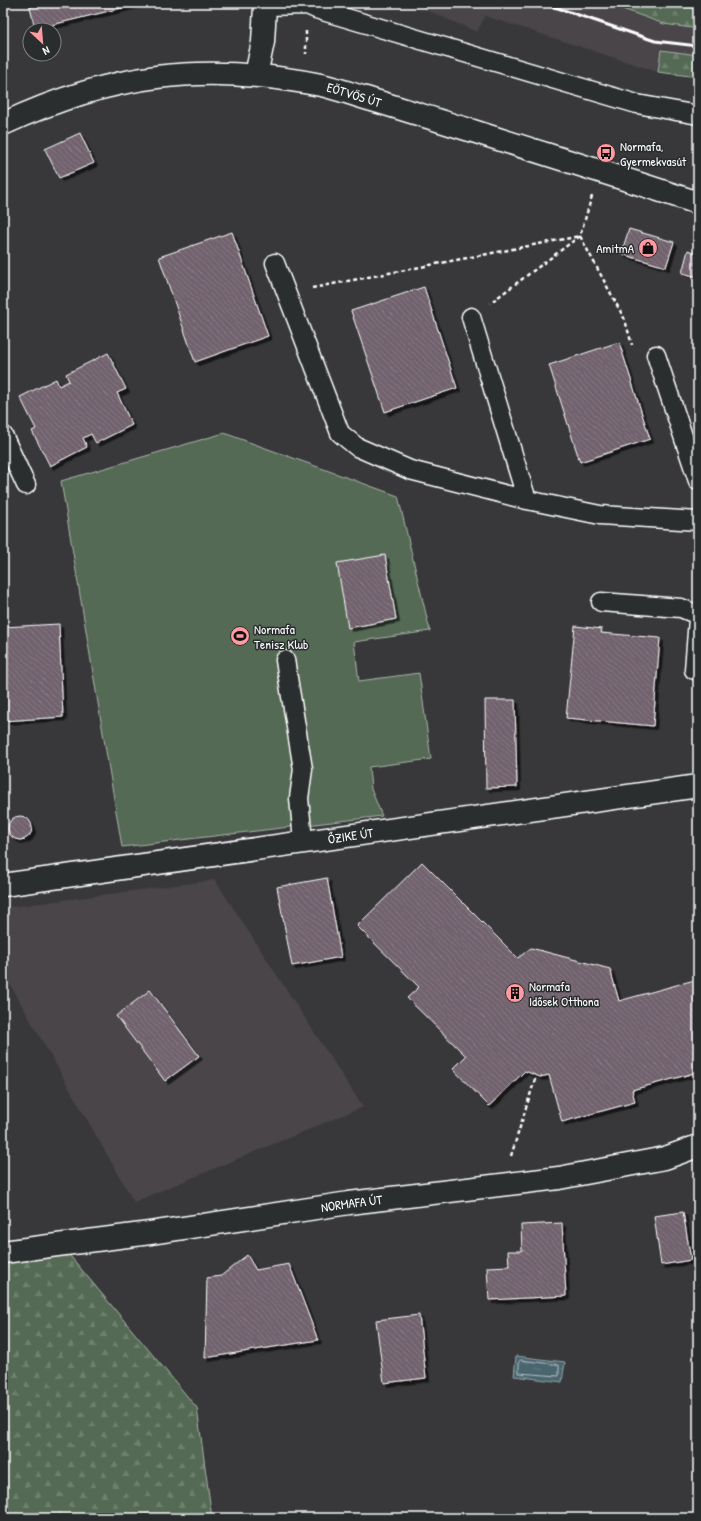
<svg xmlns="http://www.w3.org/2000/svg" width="701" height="1521" font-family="'Patrick Hand',sans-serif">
<defs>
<pattern id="forest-firs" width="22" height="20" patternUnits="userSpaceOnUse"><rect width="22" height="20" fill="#556a55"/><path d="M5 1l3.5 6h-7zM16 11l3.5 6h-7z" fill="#6e806e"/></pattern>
<pattern id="water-ripples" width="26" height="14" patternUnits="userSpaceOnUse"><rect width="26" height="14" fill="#4a656e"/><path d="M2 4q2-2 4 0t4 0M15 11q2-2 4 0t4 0" fill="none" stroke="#657c84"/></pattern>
<pattern id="building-back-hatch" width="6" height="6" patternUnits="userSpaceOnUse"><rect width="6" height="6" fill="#71626e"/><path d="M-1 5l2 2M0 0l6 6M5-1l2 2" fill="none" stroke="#867a84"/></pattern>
<filter id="shadow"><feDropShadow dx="3.5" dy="3.5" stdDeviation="0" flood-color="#0009"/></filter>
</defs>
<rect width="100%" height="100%" fill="#38383b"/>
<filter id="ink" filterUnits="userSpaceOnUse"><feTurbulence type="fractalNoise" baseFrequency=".025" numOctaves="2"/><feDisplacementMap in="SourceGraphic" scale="8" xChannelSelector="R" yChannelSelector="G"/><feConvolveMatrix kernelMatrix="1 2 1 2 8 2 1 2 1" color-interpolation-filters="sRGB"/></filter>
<g filter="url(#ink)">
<path fill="#49454a" d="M410 3H606L664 24 698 29V55L661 50 658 72 485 16 477 32Z
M215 880 363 1107 134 1202 3 972V908Z"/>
<path fill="url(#forest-firs)" stroke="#aab4aa" d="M606 3H698V29L664 24Z
M661 50 698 55V77L658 72Z
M61 1245 197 1408 212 1518H3V1252Z"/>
<path fill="#556a55" stroke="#aab4aa" d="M224 433 398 496 430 631 354 642 359 681 419 673 431 759 369 767 371 789 382 816 122 847 61 481Z"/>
<path fill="url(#water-ripples)" stroke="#92a3a8" d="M516 1356 565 1362 562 1382 514 1376Z"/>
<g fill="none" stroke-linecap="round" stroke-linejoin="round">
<path stroke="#b7c1c5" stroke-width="1" d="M521 1360 559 1365V1376L519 1373V1362Z"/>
</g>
<path fill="url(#building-back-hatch)" stroke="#fff" filter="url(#shadow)" d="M29 3H142L35 29Z
M80 133 94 163 59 178 45 149Z
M629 229 674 242 666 267 621 254Z
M232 232 268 336 195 362 159 257Z
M688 250 698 254V277L682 273Z
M424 287 457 388 385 412 351 311Z
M619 342 650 439 580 462 549 365Z
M108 353 126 389 117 393 132 425 96 443 91 434 83 438 87 447 50 466 32 431 36 429 20 397 56 379 59 386 69 381 66 374Z
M385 555 396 619 348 628 337 563Z
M59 624 63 717 3 721V627Z
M575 626 602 629 601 633 660 638 653 726 566 718Z
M485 700H515L517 787 486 788Z
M8 828a12 12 0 1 1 24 0a12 12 0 1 1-24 0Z
M422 862 518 958 531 948 610 969 619 1001 698 979V1072L632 1090 635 1102 562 1122 549 1075 540 1077 525 1071 489 1106 453 1069 466 1056 407 998 419 987 357 926Z
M327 878 341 957 292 966 277 887Z
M150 990 199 1056 165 1081 116 1016Z
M683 1212 691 1260 661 1265 654 1216Z
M562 1223 566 1296 489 1300 487 1267 509 1266 508 1251H522L521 1225Z
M247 1255 256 1270 289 1264 318 1340 205 1358 207 1278 221 1276Z
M419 1315 426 1378 384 1383 376 1320Z"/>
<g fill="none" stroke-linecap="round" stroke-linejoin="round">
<defs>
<path id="service" d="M265 6 307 5 316 9 637 104 698 115
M275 263 340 433 357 447 410 470 527 500 600 515 698 521
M471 317 527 500
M656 355 698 481
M3 435 26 485
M601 602 681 608 698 615
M285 660 303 769 299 798 303 841
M694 670 698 619"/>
<g id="minor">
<path d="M256 75 263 42 265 6 264 3"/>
<path id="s1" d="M3 885 698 786"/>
<path id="s2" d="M3 1252 150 1233 349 1203 559 1178 665 1158 698 1146"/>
</g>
<g id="tertiary">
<path id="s3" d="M3 124C112 73 203 62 321 85 335 88 349 93 362 97 400 108 436 120 473 131 548 155 623 178 698 203"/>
</g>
</defs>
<use href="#service" stroke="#fff" stroke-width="21"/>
<use href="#minor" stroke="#fff" stroke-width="25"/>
<use href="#tertiary" stroke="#fff" stroke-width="25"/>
<path stroke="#fff" stroke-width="2.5" stroke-dasharray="4 3" stroke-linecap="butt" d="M306 31V54
M592 196 580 236 625 320 632 345
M312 288 580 236 490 303
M511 1156 536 1076"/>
<use href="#service" stroke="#2a2d2e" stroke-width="18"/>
<use href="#minor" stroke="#2a2d2e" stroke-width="22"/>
<use href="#tertiary" stroke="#2a2d2e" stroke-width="22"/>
<path stroke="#fff" stroke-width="3" d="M543 3 655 41 698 46"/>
</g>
</g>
<defs>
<symbol id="bus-disc" viewBox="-11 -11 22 22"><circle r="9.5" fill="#ff9aa2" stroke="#2a2d2e"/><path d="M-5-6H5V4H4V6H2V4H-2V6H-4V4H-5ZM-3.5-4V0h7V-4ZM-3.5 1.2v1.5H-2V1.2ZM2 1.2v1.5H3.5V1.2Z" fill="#111"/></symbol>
<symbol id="shop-disc" viewBox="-11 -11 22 22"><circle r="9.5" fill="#ff9aa2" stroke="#2a2d2e"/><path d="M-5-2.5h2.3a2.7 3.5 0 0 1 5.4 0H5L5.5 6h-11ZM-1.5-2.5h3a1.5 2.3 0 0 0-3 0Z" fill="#111"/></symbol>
<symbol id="stadium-disc" viewBox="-11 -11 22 22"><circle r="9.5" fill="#ff9aa2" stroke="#2a2d2e"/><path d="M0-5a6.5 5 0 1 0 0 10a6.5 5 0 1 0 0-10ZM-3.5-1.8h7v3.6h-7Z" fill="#111"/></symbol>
<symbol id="building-disc" viewBox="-11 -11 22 22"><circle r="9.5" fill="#ff9aa2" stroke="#2a2d2e"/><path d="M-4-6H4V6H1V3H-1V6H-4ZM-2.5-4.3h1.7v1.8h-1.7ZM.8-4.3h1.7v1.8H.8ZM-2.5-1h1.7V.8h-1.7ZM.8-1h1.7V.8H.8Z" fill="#111"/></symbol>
</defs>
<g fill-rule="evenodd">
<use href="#bus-disc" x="595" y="142" width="22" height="22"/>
<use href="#shop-disc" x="637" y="237" width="22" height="22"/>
<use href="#stadium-disc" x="229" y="625" width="22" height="22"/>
<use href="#building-disc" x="504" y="982" width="22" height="22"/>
</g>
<g text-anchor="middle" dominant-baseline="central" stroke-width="3" stroke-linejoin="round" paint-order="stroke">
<g font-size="13" fill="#fff" stroke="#2a2d2e">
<text stroke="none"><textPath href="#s3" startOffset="361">EÖTVÖS ÚT</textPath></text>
<text stroke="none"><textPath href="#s1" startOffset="351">ŐZIKE ÚT</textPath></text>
<text stroke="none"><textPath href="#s2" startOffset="352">NORMAFA ÚT</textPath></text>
</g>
<g font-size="13" fill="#fff" stroke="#2a2d2e" text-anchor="start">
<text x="620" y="146">Normafa,<tspan x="620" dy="15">Gyermekvasút</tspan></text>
<text x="634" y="248" text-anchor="end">AmitmA</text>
<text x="254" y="629">Normafa<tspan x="254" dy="15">Tenisz Klub</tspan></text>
<text x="529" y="986">Normafa<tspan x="529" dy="15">Idősek Otthona</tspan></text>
</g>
</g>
<rect width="701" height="1521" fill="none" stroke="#2a2d2e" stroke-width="16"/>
<rect x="8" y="8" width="685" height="1505" fill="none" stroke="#fff" stroke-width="1.5" filter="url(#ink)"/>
<g transform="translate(42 42) rotate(154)"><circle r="19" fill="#2a2d2e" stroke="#7f8182"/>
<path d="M0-3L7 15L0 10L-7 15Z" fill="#ff9aa2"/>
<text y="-6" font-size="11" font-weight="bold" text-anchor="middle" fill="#ffffff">N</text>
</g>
</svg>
